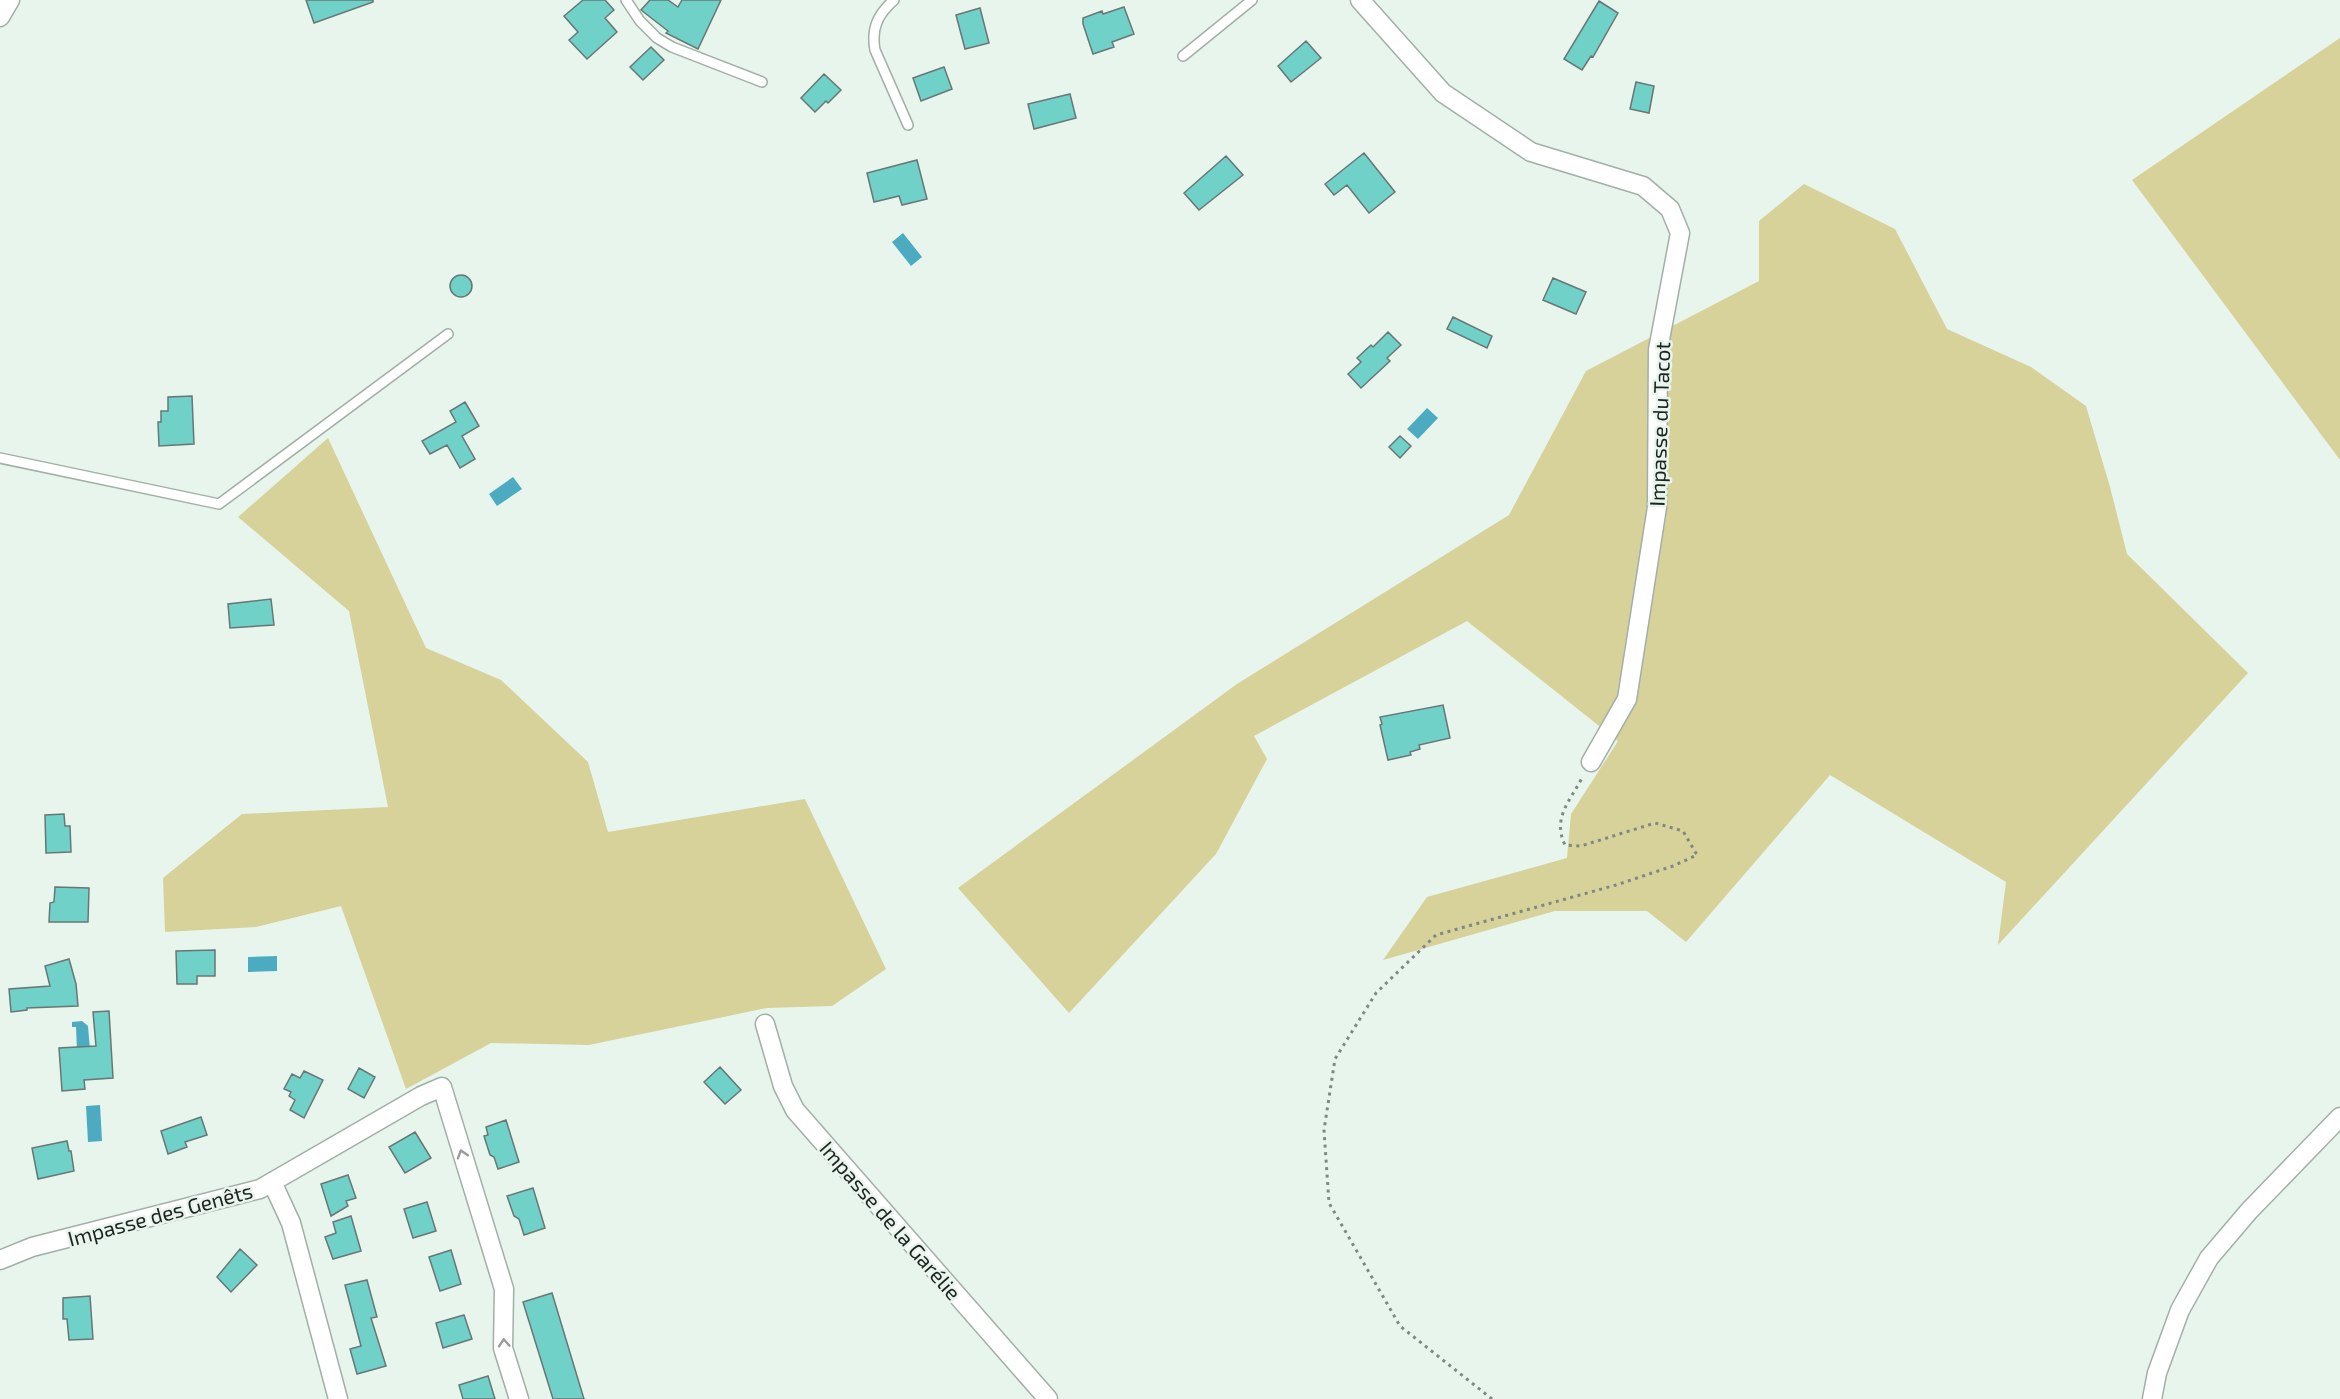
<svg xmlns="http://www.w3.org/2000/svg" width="2340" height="1399" font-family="'Exo 2',sans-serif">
<rect width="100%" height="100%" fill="#e8f5ed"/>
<path fill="#d7d19a" d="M2340 38V460L2132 180Z
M1804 184 1895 229 1947 329 2031 367 2086 406 2110 487 2127 554 2248 673 1998 945 2006 882 1830 775 1686 942 1647 911H1555L1383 960 1427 897 1567 858 1571 814 1618 741 1467 621 1254 736 1267 759 1216 854 1069 1013 958 888 1237 684 1509 515 1586 371 1759 281V221Z
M328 438 426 648 501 680 588 762 608 832 805 799 886 969 832 1006 767 1008 589 1045 491 1043 406 1089 341 906 256 927 165 932 163 878 242 814 388 807 349 611 238 517Z"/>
<path fill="#4dabc1" d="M903 233 922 257 911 266 892 242Z
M1427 408 1438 418 1418 439 1407 429Z
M513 477 522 489 497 506 489 494Z
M277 956V971L248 972V957Z
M82 1021 88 1026 90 1050 77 1051 76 1027H72V1022Z
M100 1105 102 1141 88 1142 86 1106Z"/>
<path fill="#70d1c8" stroke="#687775" stroke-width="1.5" d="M306 0H373V2L314 23Z
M583 0H605L614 10 605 18 617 32 587 59 569 40 578 32 564 16Z
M650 0H668L678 7 682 0H721L698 49 666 33 668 31 641 10Z
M1599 1 1618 13 1593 57 1591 56 1582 70 1564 59Z
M1124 7 1134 34 1112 42 1114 47 1093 54 1083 24V18L1102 11 1103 14Z
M980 8 989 43 965 49 956 15Z
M1306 41 1321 58 1291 82 1278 66Z
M651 47 664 60 643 80 630 67Z
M944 67 952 89 921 101 913 78Z
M824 74 841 90 828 103 826 101 815 112 801 98Z
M1636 82 1654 86 1649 113 1630 109Z
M1070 94 1076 118 1034 129 1028 104Z
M1364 153 1395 192 1369 213 1347 185 1334 195 1325 184Z
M1226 156 1243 175 1199 210 1184 193Z
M917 160 927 199 902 205 899 196 874 202 867 173Z
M450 286a11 11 0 1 1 22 0a11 11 0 1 1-22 0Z
M1553 278 1586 292 1576 314 1543 300Z
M1453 317 1492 336 1487 348 1447 329Z
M1388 332 1401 345 1387 358 1390 361 1361 388 1348 374 1361 362 1357 358 1371 345 1373 347Z
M192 396 194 444 159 446 158 422H161V411H168V397Z
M465 402 479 426 462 436 475 459 460 468 447 445 430 454 422 441 456 422 450 411Z
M1400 436 1411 446 1400 458 1389 447Z
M271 599 274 625 230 628 228 604Z
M1443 705 1450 738 1419 745 1420 749 1410 752 1411 755 1388 760 1380 725 1382 724 1380 717Z
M64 814 65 826H70L71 852 46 853 45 815Z
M55 887 89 888 88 922H49L50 903 54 902Z
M215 950V976H197V984H177L176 951Z
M69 959 76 984 78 1006 27 1008V1010L11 1012 9 989 50 986 45 966Z
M109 1011 113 1078 84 1080 85 1089 62 1091 59 1048 96 1046 93 1012Z
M720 1067 741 1090 725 1104 704 1082Z
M359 1068 375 1077 364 1098 348 1089Z
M304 1071 323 1080 304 1118 290 1110 295 1100 289 1096 291 1092 284 1089 292 1074 300 1078Z
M201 1117 207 1135 185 1142 187 1147 168 1154 161 1131Z
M506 1120 519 1162 498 1169 494 1157 490 1155 484 1136 488 1135 486 1127Z
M415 1132 431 1158 405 1173 389 1147Z
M67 1141 69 1151H71L74 1171 38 1179 32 1148Z
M348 1175 356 1198 346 1201 348 1206 331 1216 321 1184Z
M533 1188 545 1228 524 1235 519 1219 514 1216 507 1196Z
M427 1202 436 1231 413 1238 404 1209Z
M351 1216 361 1251 333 1259 325 1237 336 1233 333 1222Z
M240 1249 257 1265 231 1292 217 1277Z
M451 1250 461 1284 440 1291 429 1257Z
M367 1280 377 1317 371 1318 386 1366 357 1374 350 1349 361 1346 345 1285Z
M552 1293 574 1366 584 1399H553L523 1302Z
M90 1296 93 1339 69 1340 67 1319H63V1298Z
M464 1315 472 1339 443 1348 436 1323Z
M488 1376 495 1399H463L459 1385Z"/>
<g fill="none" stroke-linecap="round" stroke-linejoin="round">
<defs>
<path id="lane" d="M626 0 640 21 657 38 672 47 762 82
M894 0C878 14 871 28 875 50L908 125
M1183 56 1252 0
M0 458 219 504 448 334"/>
<path id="street" d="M1360 0 1443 93 1531 152 1643 186 1670 209 1680 233 1658 350 1657 507 1627 699 1591 762
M0 17 10 0
M765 1024 783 1086 795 1110 1048 1399
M272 1182 291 1223 338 1399
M0 1260 32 1247 260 1189 421 1096 442 1087 504 1289 503 1348 519 1399
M2152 1399 2157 1373 2180 1310 2209 1258 2249 1211 2340 1117"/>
</defs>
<use href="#lane" stroke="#a2afa7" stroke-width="12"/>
<use href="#street" stroke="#a2afa7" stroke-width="21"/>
<path stroke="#7f8883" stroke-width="3" stroke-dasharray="3 4.5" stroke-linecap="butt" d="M1492 1399 1400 1326 1329 1203 1324 1130 1335 1059 1376 993 1436 935 1616 885 1673 866 1697 855 1683 831 1655 823 1581 846 1565 845C1552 818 1570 801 1582 778"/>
<use href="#lane" stroke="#fff" stroke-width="9"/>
<use href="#street" stroke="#fff" stroke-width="18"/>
</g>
<defs><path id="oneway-chevron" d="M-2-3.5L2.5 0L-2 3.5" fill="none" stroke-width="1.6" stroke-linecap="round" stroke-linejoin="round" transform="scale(1.5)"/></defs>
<g stroke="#9a9c9b">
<use href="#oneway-chevron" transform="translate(462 1154) rotate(-107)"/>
<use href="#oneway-chevron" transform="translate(504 1343) rotate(-94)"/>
</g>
<g text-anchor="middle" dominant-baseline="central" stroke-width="5" stroke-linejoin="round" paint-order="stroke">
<g font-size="21" fill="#1e2220" stroke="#e8f5ed">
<text transform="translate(1659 424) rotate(-88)">Impasse du Tacot</text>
<text transform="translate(160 1214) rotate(-15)">Impasse des Genêts</text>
<text transform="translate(891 1220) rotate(49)">Impasse de la Garélie</text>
</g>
</g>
</svg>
